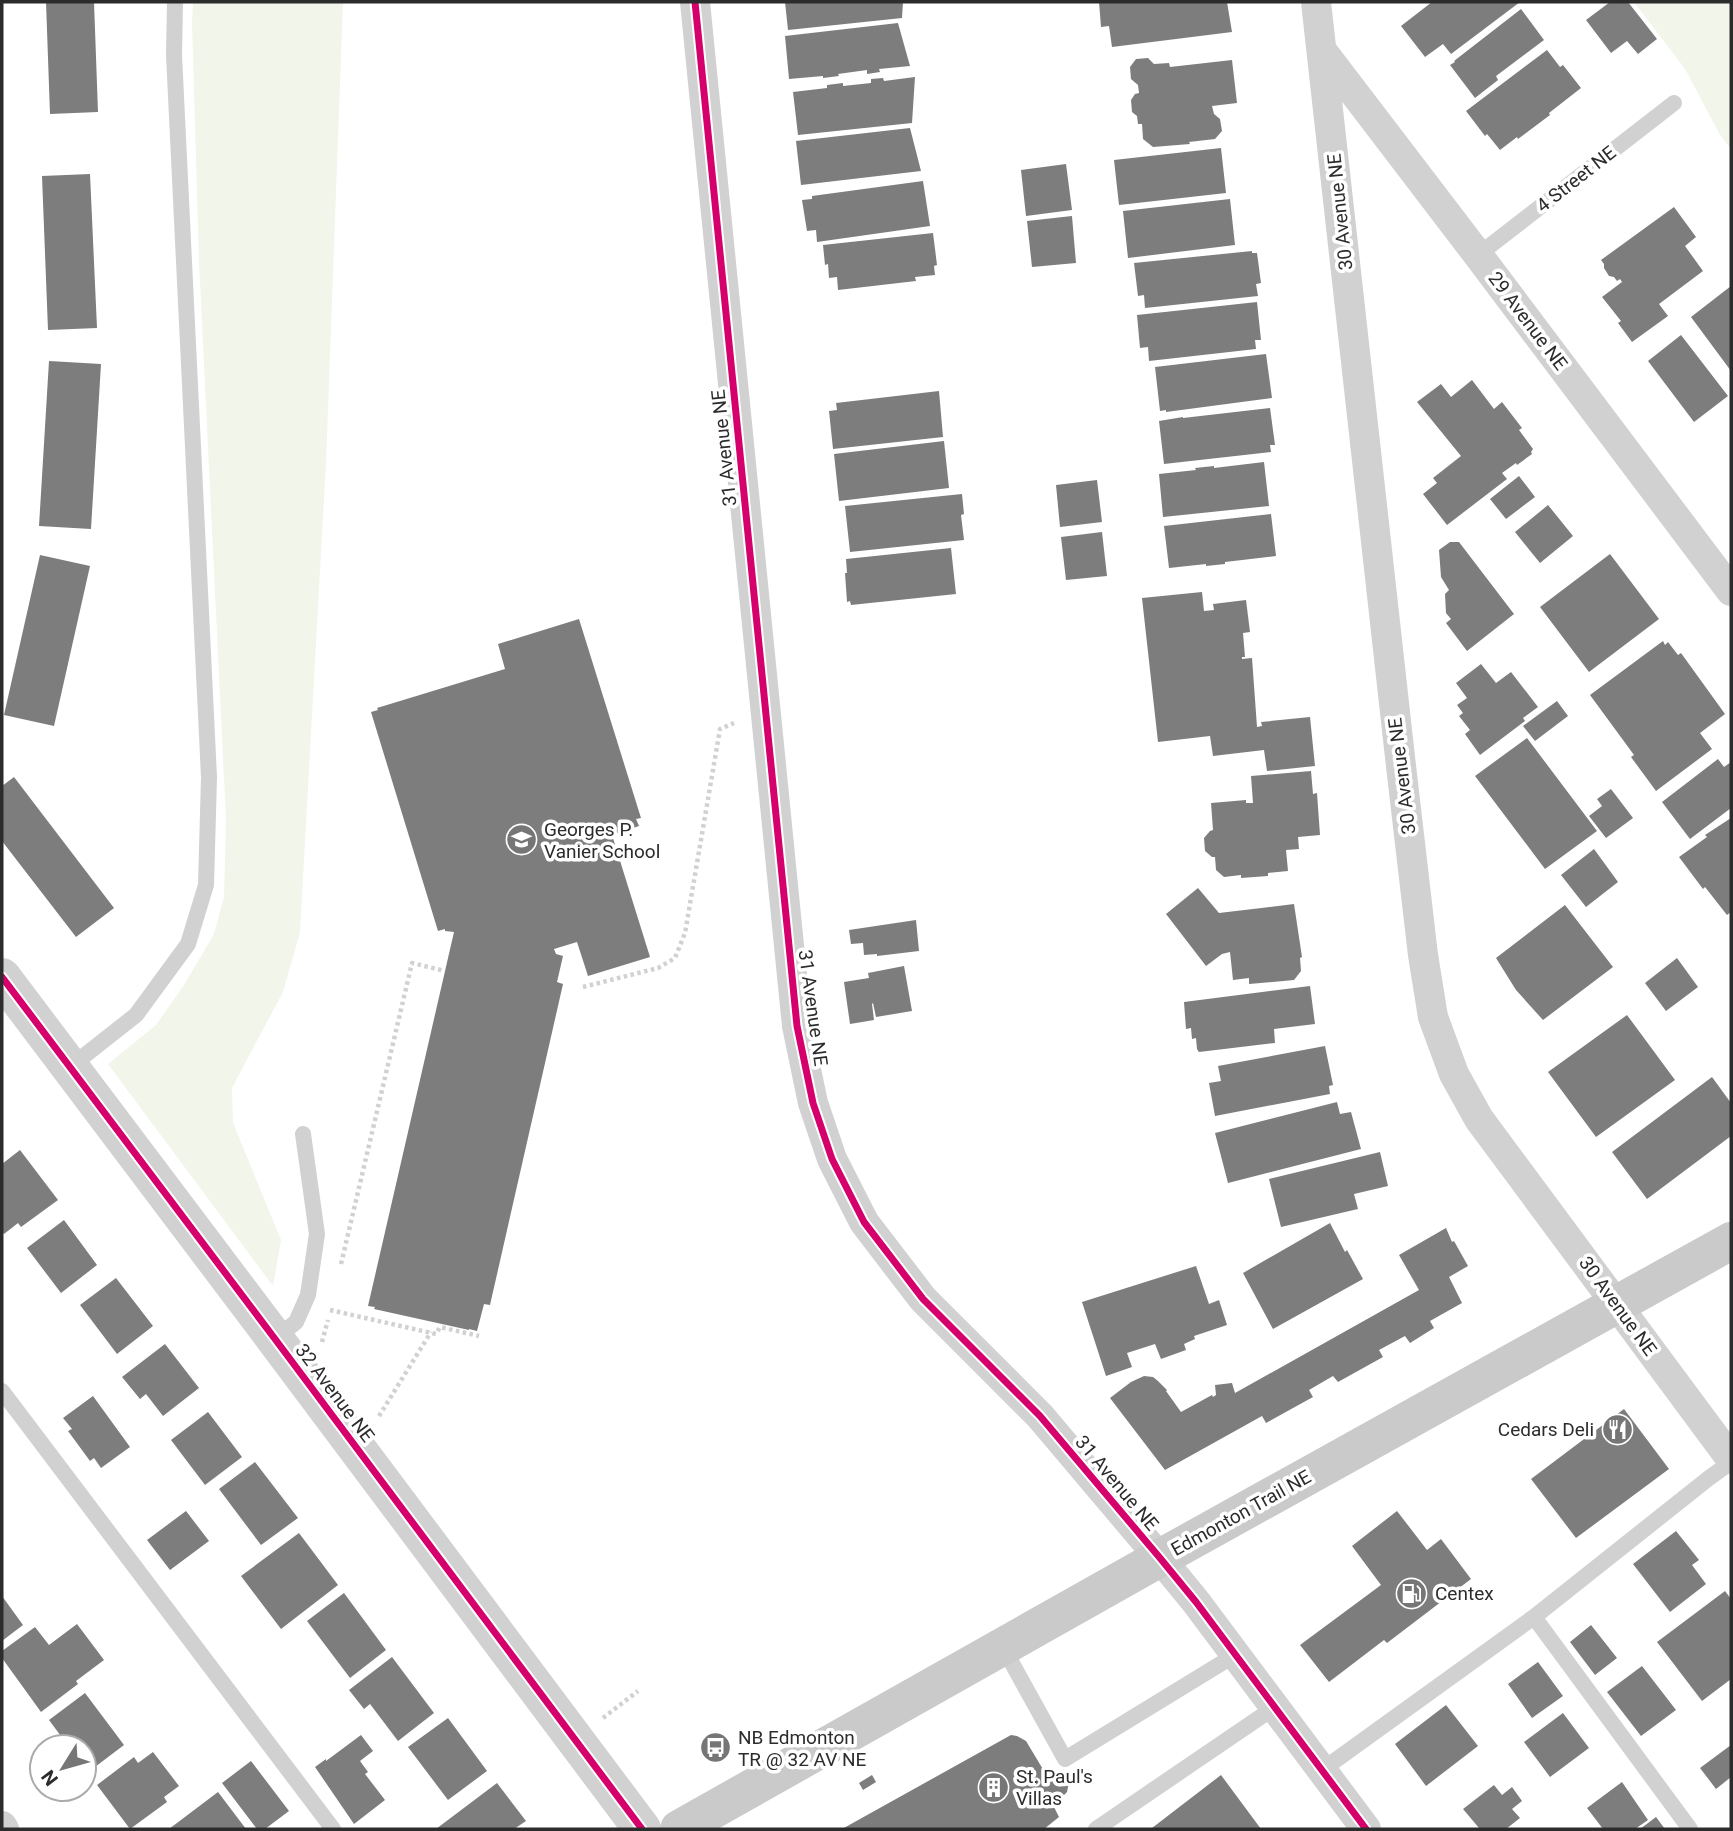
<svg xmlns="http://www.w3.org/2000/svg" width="1733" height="1831" font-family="Roboto,sans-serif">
<rect width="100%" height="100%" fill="#fff"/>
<path fill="#f2f5ea" d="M193 2H343L326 463 300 932 283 992 232 1088 233 1123 281 1240 273 1286 108 1064 156 1025 184 985 214 934 224 897 226 819 199 261 192 22Z
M1634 2H1731V149L1720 135 1685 69Z"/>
<path fill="#7d7d7d" d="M46 2H94L98 112 50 114Z
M785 2H903L902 18 788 30Z
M1099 2H1227L1232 32 1112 47 1109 26 1101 27Z
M1432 2H1520L1451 54 1443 44 1425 57 1401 26Z
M1610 2H1628L1657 39 1638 54 1627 41 1611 53 1586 20Z
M1521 9 1544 40 1496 76 1498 80 1475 98 1450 65 1455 62 1454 61Z
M898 23 910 66 879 69 880 72 867 74V70L838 74 839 76 823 78V76L789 79 785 36Z
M1547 50 1560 67 1563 65 1581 88 1549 113 1550 115 1518 139 1517 137 1500 150 1487 134 1485 136 1466 111Z
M1148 58 1154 64 1169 63 1170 67 1232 60 1237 103 1212 106 1214 114 1220 119 1222 131 1215 139 1189 142 1190 144 1153 147 1143 139 1142 124H1138L1137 116 1132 112 1131 100 1135 94 1139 93 1138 85 1131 79 1130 67 1136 59Z
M915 77 912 123 798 135 793 92 827 88V85L843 83V86L871 83V79L883 78 884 81Z
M910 128 921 171 801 185 796 141Z
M1221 148 1226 193 1119 205 1114 160Z
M1066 164 1072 210 1026 216 1021 170Z
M90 174 97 328 48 330 42 176Z
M923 181 930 226 817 242 816 230 807 231 802 200 812 199V196Z
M1230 199 1235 245 1128 258 1123 211Z
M1674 207 1696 237 1685 246 1703 271 1659 304 1668 316 1632 342 1618 323 1621 321 1602 297 1622 282 1620 279 1617 281 1614 277 1609 276 1604 268V264L1601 260Z
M1072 216 1076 263 1032 267 1027 221Z
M933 233 937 265 934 266 935 275 915 277 916 281 838 290 837 277 829 278 828 264 825 265 823 245Z
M1252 251V253H1257L1261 283 1256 284 1258 296 1145 308 1144 295 1138 296 1134 263Z
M1731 286V371L1691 317Z
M1257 302 1261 340H1255L1256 349 1149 361 1148 347 1140 348 1137 315Z
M1681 335 1728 396 1694 422 1648 361Z
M1266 354 1272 398 1166 412V410L1160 411 1155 367Z
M49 361 101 364 91 529 39 526Z
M1472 380 1494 409 1502 402 1522 428 1519 430 1533 449 1531 452 1532 454 1517 465 1516 463 1502 473 1507 479 1447 525 1423 494 1437 483 1433 478 1461 456 1417 402 1441 384 1451 397Z
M939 391 943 437 833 449 829 411 837 410 836 403Z
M1270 408 1275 445H1270L1271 452 1164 464 1159 421 1183 417V418Z
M944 441 949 488 839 501 834 454Z
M1264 462 1269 506 1163 517 1159 474 1196 470 1195 468 1214 466V468Z
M1519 476 1535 497 1506 519 1490 499Z
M1097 480 1102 522 1060 527 1056 485Z
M962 494 964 514 961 515 964 540 850 552 845 506Z
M1548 505 1573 536 1540 563 1515 532Z
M1271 514 1276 556 1225 562V564L1206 566V564L1169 568 1164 526Z
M1102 532 1107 576 1066 580 1061 537Z
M1450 542H1459L1514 614 1467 651 1446 623 1451 619 1446 613 1445 594 1449 590 1441 577 1439 550Z
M951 548 956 594 851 605 850 601 847 602 845 573H847L846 559Z
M1610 554 1659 619 1589 672 1540 607Z
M40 555 90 566 54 726 4 715Z
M1202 592 1204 611 1214 610 1213 604 1246 600 1250 632 1243 633 1245 657H1242V659L1252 658 1257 727 1262 726 1261 722 1310 717 1315 766 1267 771 1264 750 1213 756 1210 736 1158 742 1142 598Z
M579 619 641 818 636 819 639 826 612 835 650 957 588 976 577 942 554 949 556 954 563 956 557 982 563 984 490 1305 484 1304 477 1331 469 1329V1330L374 1309 375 1307 368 1306 454 932 445 931V929L438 931 371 712 378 710 377 708 505 669 498 644Z
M1663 641 1665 645 1668 642 1678 655 1681 653 1725 714 1700 733 1712 749 1656 791 1631 757 1634 755 1590 695Z
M1481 664 1496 683 1511 672 1538 707 1523 718 1525 721 1480 755 1465 734 1470 730 1459 716 1463 713 1457 705 1467 698 1456 683Z
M1557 701 1568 716 1535 741 1523 726Z
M1527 738 1597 831 1545 869 1475 776Z
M1718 759 1724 767 1731 762V808L1690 839 1662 802Z
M1311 771 1313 794 1317 793 1320 835 1298 837 1299 849 1286 850 1288 871 1268 873V876L1241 878V875L1224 877 1216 870 1215 857H1212L1205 851 1204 838 1210 831 1213 830 1211 803 1246 800V803H1253L1251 776Z
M14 777 114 908 76 937 2 841V786Z
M1611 789 1633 818 1606 838 1589 816 1602 806 1597 799Z
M1731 818V912L1727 915 1705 887 1703 889 1679 857 1707 837 1705 835Z
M1594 849 1618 882 1586 907 1561 875Z
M1198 888 1219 913 1294 904 1302 957 1300 958 1301 971 1294 980 1249 984V978L1233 980 1230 952 1222 954 1206 966 1166 914Z
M1565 905 1613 967 1543 1020 1516 990 1496 958Z
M916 920 919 951 877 956V954L864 955 863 943 851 944 849 930Z
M1677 958 1698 987 1666 1011 1645 983Z
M904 966 912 1011 876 1017 873 1003 872 1004 874 1020 850 1024 844 982 869 978 868 973Z
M1310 986 1315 1024 1274 1029 1275 1043 1199 1052 1197 1049 1196 1038 1192 1039 1191 1028 1186 1029 1184 1002Z
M1627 1015 1675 1080 1596 1137 1548 1072Z
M1325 1046 1333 1085 1329 1086 1330 1094 1215 1116 1209 1083 1221 1081 1218 1066Z
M1712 1077 1731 1103V1136L1647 1199 1612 1152Z
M1337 1102 1340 1114 1351 1112 1361 1149 1228 1183 1215 1133Z
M20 1150 58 1200 21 1227 18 1223 4 1234 2 1231V1164Z
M1380 1152 1388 1186 1354 1194 1358 1209 1281 1227 1269 1179Z
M64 1220 97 1265 61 1293 27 1248Z
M1330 1223 1345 1252 1347 1250 1363 1279 1273 1329 1243 1273Z
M1446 1228 1452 1242 1454 1241 1468 1266 1449 1277 1462 1303 1430 1321 1434 1328 1410 1343 1405 1336 1379 1350 1383 1357 1338 1382 1333 1376 1309 1390 1313 1397 1266 1423 1262 1416 1165 1470 1110 1398 1131 1382 1144 1376 1153 1377 1158 1381 1167 1390 1166 1391 1181 1412 1212 1395 1213 1397 1216 1395 1215 1385 1232 1383 1235 1393 1419 1290 1399 1255Z
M1196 1266 1209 1304 1219 1300 1227 1325 1194 1336 1195 1339 1184 1344 1186 1350 1161 1359 1155 1344 1127 1353 1132 1367 1106 1376 1082 1302Z
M116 1278 153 1326 117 1354 80 1305Z
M165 1344 199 1388 163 1416 146 1394 140 1399 122 1377Z
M93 1396 130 1447 101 1468 94 1458 90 1461 68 1431 72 1429 63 1418Z
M1624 1409 1669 1469 1576 1538 1531 1479Z
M208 1412 242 1457 205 1485 171 1440Z
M255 1462 298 1518 261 1545 219 1489Z
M186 1511 209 1541 170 1570 147 1540Z
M1397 1511 1427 1550 1441 1539 1471 1579 1387 1643 1384 1640 1329 1682 1300 1645 1381 1585 1352 1546Z
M1676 1531 1699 1560 1692 1565 1706 1584 1670 1612 1633 1564Z
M299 1533 338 1585 281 1629 241 1576Z
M1725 1591 1731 1599V1679L1702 1701 1657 1642Z
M344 1593 386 1650 350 1678 307 1621Z
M2 1596 23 1625 2 1641Z
M77 1624 104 1660 76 1681 78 1684 41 1712 2 1658V1651L35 1627 49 1645Z
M1591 1625 1617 1658 1595 1675 1570 1642Z
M392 1657 434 1713 398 1741 370 1704 364 1709 349 1690Z
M1538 1662 1563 1696 1532 1718 1508 1684Z
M1642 1666 1676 1710 1641 1736 1607 1692Z
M85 1693 124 1745 87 1773 84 1768V1747H69L49 1720Z
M1446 1705 1478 1746 1426 1786 1395 1744Z
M1563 1713 1589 1748 1550 1777 1524 1742Z
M448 1718 487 1771 448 1800 408 1747Z
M361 1735 373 1751 360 1761 368 1772 365 1774 385 1800 354 1824 315 1767 326 1759V1761Z
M1011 1735 1017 1736 1026 1741 1044 1771 1054 1769 1064 1773 1069 1782 1067 1792 1060 1799 1051 1801 1059 1817 1044 1829H842Z
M1731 1745V1777L1716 1789 1700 1768Z
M153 1752 179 1786 164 1797 167 1802 130 1829 97 1785 134 1757 138 1763Z
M251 1761 289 1811 265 1829H257L222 1783Z
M872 1775 876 1782 863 1790 859 1783Z
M1221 1775 1261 1829H1153L1152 1828Z
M1622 1782 1648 1820 1635 1829H1603L1587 1808Z
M497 1783 526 1821 514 1829H436Z
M1494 1785 1502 1795 1512 1787 1522 1801 1512 1809 1520 1818 1506 1829 1479 1828 1463 1809Z
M218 1792 246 1829H169Z
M1656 1817 1665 1829H1640Z"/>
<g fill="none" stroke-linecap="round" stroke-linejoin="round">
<path stroke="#d1d1d1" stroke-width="4.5" stroke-dasharray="3.5 3.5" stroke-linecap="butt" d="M583 987 658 968 675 958 685 933 720 729 734 723
M341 1264 412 963 445 971
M330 1310 436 1334 440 1327 479 1336
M322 1342 328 1320
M379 1416 431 1332
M603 1718 638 1691"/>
<path stroke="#d1d1d1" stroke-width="16" d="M1478 255 1674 103
M70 1067 136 1015 188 944 206 885 209 777 174 55 175 2
M275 1339 296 1322 308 1295 317 1234 303 1134
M2 1391 333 1829
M1534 1617 1690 1829
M1003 1647 1065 1759 1235 1655
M1322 1770 1534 1617 1709 1478 1731 1462
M1096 1829 1275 1707"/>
<path stroke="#d1d1d1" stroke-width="30" d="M695 2 797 1026 813 1103 832 1159 864 1222 923 1299 1040 1416 1160 1558 1196 1602 1366 1829
M1316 2 1401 766 1423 955 1433 1017 1454 1074 1479 1119 1731 1459
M1323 52 1478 255 1731 591
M2 1826 4 1829"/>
<path stroke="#d1d1d1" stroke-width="38" d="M2 977 275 1339 642 1829"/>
<path stroke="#cacaca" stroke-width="38" d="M679 1829 1160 1558 1731 1241"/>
<defs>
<path id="cycleway" d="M695 2 797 1026 813 1103 832 1159 864 1222 923 1299 1040 1416 1160 1558 1196 1602 1366 1829
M2 977 275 1339 642 1829"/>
</defs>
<use href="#cycleway" stroke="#fff" stroke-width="11"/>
<use href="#cycleway" stroke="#d6006c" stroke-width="7"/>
</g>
<defs>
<symbol id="school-disc" viewBox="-11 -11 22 22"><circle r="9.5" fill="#767676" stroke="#fff"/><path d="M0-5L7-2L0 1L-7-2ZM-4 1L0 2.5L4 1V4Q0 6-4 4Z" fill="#fff"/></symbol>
<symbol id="restaurant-disc" viewBox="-11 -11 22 22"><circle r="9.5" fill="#767676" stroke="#fff"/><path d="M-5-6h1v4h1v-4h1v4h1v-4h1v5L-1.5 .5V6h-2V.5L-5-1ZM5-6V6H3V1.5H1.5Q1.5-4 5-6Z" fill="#fff"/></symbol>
<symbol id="fuel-disc" viewBox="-11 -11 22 22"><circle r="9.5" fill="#767676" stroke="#fff"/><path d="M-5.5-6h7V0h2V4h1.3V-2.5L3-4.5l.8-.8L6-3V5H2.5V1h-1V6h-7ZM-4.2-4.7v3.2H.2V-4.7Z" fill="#fff"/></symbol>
<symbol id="bus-disc" viewBox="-11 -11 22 22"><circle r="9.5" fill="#767676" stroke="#fff"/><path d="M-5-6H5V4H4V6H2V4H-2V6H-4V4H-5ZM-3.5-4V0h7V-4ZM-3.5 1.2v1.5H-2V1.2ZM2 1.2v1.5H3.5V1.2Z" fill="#fff"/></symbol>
<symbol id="building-disc" viewBox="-11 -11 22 22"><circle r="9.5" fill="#767676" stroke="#fff"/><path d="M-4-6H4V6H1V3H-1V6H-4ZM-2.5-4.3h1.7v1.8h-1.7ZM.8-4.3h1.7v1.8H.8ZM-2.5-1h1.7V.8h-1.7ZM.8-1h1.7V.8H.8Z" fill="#fff"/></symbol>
</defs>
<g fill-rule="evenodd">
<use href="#school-disc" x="504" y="822" width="35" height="35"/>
<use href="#restaurant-disc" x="1600" y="1412" width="35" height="35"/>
<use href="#fuel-disc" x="1394" y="1576" width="35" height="35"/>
<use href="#bus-disc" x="698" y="1730" width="35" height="35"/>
<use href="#building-disc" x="976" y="1770" width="35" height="35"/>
</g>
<g text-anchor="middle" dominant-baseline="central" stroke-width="7" stroke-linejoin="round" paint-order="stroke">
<g font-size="19" fill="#2c2c2c" stroke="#fff">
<text transform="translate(1576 179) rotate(-38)">4 Street NE</text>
<text transform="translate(1340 212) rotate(-96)">30 Avenue NE</text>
<text transform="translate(1528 321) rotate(53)">29 Avenue NE</text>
<text transform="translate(724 448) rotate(-96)">31 Avenue NE</text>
<text transform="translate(1402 776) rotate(-97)">30 Avenue NE</text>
<text transform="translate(813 1008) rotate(82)">31 Avenue NE</text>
<text transform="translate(1618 1306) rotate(54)">30 Avenue NE</text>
<text transform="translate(335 1393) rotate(53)">32 Avenue NE</text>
<text transform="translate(1117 1483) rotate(50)">31 Avenue NE</text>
<text transform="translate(1241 1513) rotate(-29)">Edmonton Trail NE</text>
</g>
<g font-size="19" fill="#2c2c2c" stroke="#fff" text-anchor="start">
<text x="544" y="829">Georges P.<tspan x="544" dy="22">Vanier School</tspan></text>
<text x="1594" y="1429" text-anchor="end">Cedars Deli</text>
<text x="1435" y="1593">Centex</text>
<text x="738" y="1737">NB Edmonton<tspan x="738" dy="22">TR @ 32 AV NE</tspan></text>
<text x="1016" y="1776">St. Paul's<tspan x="1016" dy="22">Villas</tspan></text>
</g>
</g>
<rect width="1733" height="1831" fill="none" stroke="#2c2c2c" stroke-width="7"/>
<g transform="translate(63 1768) rotate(233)"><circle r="33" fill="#ffffff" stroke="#ababab" stroke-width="2"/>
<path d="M0-5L12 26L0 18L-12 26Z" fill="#767676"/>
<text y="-10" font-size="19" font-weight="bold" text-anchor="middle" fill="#2c2c2c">N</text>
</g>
</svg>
